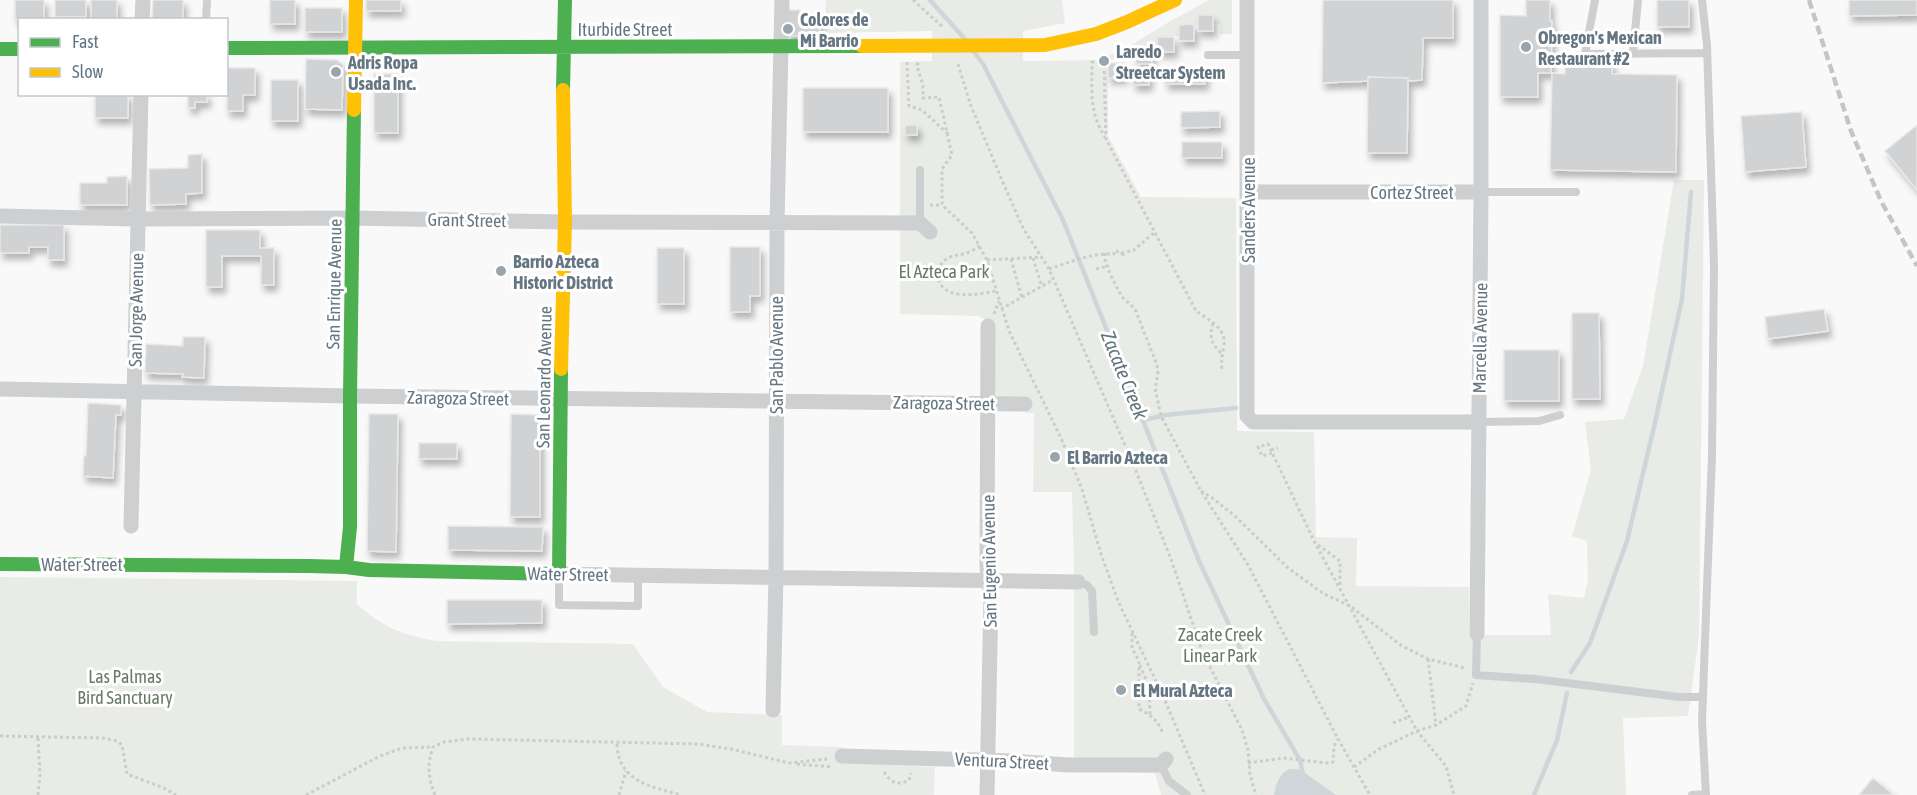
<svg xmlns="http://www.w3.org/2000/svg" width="1917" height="795" font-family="'Asap Condensed',sans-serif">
<defs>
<filter id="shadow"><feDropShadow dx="3.5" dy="6" stdDeviation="3" flood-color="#0004"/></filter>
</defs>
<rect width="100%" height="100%" fill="#f9f9f9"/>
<path fill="#e8ebe6" d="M826 0H1062L1065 23 1023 31V61L1107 60V56L1123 50 1169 22 1209 0H1232V34H1220V24H1213V15H1199L1198 25H1179V36L1158 37V46H1152L1151 48H1136V59L1108 60V136L1141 197 1236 198 1237 431 1314 432 1316 537 1357 538 1356 586 1469 587V635H1551L1548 594 1584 598 1588 580 1587 541 1572 536 1591 470 1585 422 1624 419 1643 366 1674 180H1704L1699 636 1688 716 1623 718 1626 795H1161L1155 773 1074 770V570L1072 492H1033L1034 413H1025V399L994 398 993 323 978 316 900 314V62L932 61V31L825 33Z
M0 577 357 581V604C383 627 402 635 436 641L633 644 663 687 707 712 782 715V745L842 747V762L935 767 934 795H0Z"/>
<path fill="#ced6d9" d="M1290 769H1297L1302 771 1336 795H1274C1276 784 1279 773 1290 769Z"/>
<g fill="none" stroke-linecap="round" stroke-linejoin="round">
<path stroke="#ced6d9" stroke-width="4.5" d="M930 0 964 38
M974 52 983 64 1063 220 1199 561 1264 699 1300 760 1303 775
M1144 420 1165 415 1236 408
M1571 672 1590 643 1627 541 1654 427 1682 299 1691 192
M1534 795 1557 740 1567 693"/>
</g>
<path fill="#d0d2d3" stroke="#e8e8e8" stroke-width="1.5" filter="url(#shadow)" d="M15 0H44V19H15Z
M55 0H86V17H55Z
M91 0H117V20H91Z
M153 0H183V20H152Z
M270 0H295V24H270Z
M366 0H401V11H366Z
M1323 0H1453V38H1423L1422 80 1408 81V78L1368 77V81L1322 83Z
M1526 0H1550V21H1552L1551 73H1538V97H1500V15L1526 16Z
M1657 0H1689V27H1657Z
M1849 0H1917V15L1849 16Z
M305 8H342V32H305Z
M787 10H800V17H820V36H787Z
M1198 15H1213V31H1198Z
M1194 24V41H1179V25Z
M1157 37H1174V52H1158Z
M1136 48H1151L1152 64H1136Z
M306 59 337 60 343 65 342 110 305 109Z
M1565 62H1612V74L1677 75 1676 172 1550 170 1552 73 1565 74Z
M1108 63H1124V78H1108Z
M227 68H255V95H243V111H227Z
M1165 69H1205V84H1165Z
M1133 70H1149V85H1133Z
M374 74H398V133H374Z
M1368 77 1408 78 1407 153H1367Z
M271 80H298V121H271Z
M803 88H888V132H803Z
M95 94H128V118H95Z
M188 94H207V102H195V108H188Z
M1220 111V127L1181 128V112Z
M1802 112 1806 167 1745 172 1741 116Z
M905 125H917V135H905Z
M1917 125V190L1885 151Z
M1182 142H1222V158H1182Z
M202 154V193L186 194V204L150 205 149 169 188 168V155Z
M127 176V205H80V183H107V177Z
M0 225H64V260H48V247H29V253H0Z
M206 230H260V248H274V285H261V256H222V287H206Z
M730 247H760V296H750V312H730Z
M657 248H684V304H657Z
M1824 309 1828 331 1768 339 1765 317Z
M1572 313H1599L1600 399H1572Z
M183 337H205L204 378 182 377 183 374 145 373 146 344 183 346Z
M1504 350H1559V401H1504Z
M88 403 121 405V415H116L113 478 83 476 84 456H86Z
M369 414H398L396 552 367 551Z
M511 414 540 415V517H510Z
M419 443H457V459H419Z
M448 526 543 527 542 551 448 550Z
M447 600H542V623L447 624Z
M1873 778 1894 795H1859Z"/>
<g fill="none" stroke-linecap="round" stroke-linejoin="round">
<path stroke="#cbcccd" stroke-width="3" stroke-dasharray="3 3" stroke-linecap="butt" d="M913 0 944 28
M1100 57V62H1104L1106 139 1196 311C1208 319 1227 329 1224 346 1222 355 1221 361 1222 370
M907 62 909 106 922 110 948 134
M1100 62H1092C1092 91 1089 112 1105 137
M916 64H918V70L923 85V98L939 97 952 155 942 169V205L972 233 987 260 1009 331 1061 438 1082 489 1101 554 1118 601 1163 696 1205 795
M958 64 971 106 1004 185 1023 228 1049 269 1134 466 1171 559 1202 651 1242 730 1248 750 1250 775 1256 795
M930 205H942
M980 246C975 249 969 253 963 254 956 256 951 255 945 260 940 264 937 270 938 276 941 302 979 294 996 291
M1105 253V262L1112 278 1122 297 1135 309 1157 365 1158 374 1155 388 1161 416 1201 491 1248 565 1338 739 1370 795
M1122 255 1131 250H1134L1155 232
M1033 258 1042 287
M1011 259 1022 298
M987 260 1042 257
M1049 269C1070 262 1091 253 1114 254V251L1122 252V255
M1096 269 1109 266
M1001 309 1053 280
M994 314 999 301
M1213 323C1209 337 1211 343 1221 353
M1271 450 1278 448
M1272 453 1262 456 1258 447 1268 444 1315 543 1417 731 1436 725 1466 706 1473 683
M1201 491 1211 497 1235 516 1288 568 1324 594 1350 606 1402 646 1428 659 1465 668
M1318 545 1340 561V587
M1132 633V648L1139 661V709C1152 716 1158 720 1163 734
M1428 659 1436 725
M1140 665 1149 687 1150 715
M1393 723 1409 717
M0 736 103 738 117 741 122 745 127 774 164 788 176 795
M617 744C618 781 651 787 681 795
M1248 763 1284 758 1326 763 1333 762 1334 746 1338 739
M797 764 832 767
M1354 767 1379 749 1417 731 1446 766 1454 795
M884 772C891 783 898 786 909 780L911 773
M38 795 40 775 38 737
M306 795 380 756 402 748 433 747
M435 795C428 777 427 765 433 747L444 742 469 739 698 744 731 749 789 763 827 759
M619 795 626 771"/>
<path stroke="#cecfd0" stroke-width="8" d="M1595 0 1585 54 1707 53
M1702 0 1707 45 1714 265 1712 455 1702 721 1706 795
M206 20 207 0
M1633 53 1638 0
M1208 55H1247
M1481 192H1576
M920 223V170
M1479 422 1539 421 1560 415
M559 576V605L638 606V575
M1078 582 1087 585 1092 591 1094 632
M1477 634 1476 675 1535 679 1679 697H1703
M1161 765 1169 781 1187 795
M1692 795 1706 794"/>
<path stroke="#cecfd0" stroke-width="15" d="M1247 0V416L1253 422H1479
M142 20 143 0
M1248 192H1481
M0 216 137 219 352 218 565 222 920 223 930 232
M0 389 350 396 1025 404
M131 526 141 94
M559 574 1078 582
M1477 634 1481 192V0
M773 710 776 576 777 223 782 0
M842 756 1014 761 1068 765H1161L1166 759
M987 795 991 597 987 568 988 326"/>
<path stroke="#4caf50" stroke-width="14" d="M226 48 862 46
M0 49H20
M563 90 565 0
M0 564 308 566 346 567 369 570 559 574 561 369
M346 567 350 527V396L354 110"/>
<path stroke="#ffc107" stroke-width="14" d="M862 46 1045 45 1096 34 1127 22 1175 0
M354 110 356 0
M561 369 565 222 563 90"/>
<path stroke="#c3c5c6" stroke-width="4.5" stroke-dasharray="9 4.5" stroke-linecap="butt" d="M1809 0 1851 131 1881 201 1917 266"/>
</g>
<g fill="#99a4ac" stroke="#fff" stroke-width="2">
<circle cx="788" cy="29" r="6"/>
<circle cx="1526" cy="47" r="6"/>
<circle cx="1104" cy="61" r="6"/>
<circle cx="336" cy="72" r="6"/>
<circle cx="501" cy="271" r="6"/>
<circle cx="1055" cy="457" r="6"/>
<circle cx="1121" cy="690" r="6"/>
</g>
<g text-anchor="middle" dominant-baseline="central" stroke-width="6" stroke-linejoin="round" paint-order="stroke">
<g font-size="18" font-weight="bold" fill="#657683" stroke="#fff" text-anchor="start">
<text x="800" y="19">Colores de<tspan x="800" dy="21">Mi Barrio</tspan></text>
<text x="1538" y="37">Obregon's Mexican<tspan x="1538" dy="21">Restaurant #2</tspan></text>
<text x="1116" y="51">Laredo<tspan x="1116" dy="21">Streetcar System</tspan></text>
<text x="348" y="62">Adris Ropa<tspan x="348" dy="21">Usada Inc.</tspan></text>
<text x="513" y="261">Barrio Azteca<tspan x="513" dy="21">Historic District</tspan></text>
<text x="1067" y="457">El Barrio Azteca</text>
<text x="1133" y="690">El Mural Azteca</text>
</g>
<g font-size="18" fill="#657683" stroke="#fff">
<text x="625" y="29">Iturbide Street</text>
<text x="1412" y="192">Cortez Street</text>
<text transform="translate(1248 210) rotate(-90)">Sanders Avenue</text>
<text transform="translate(467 220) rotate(1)">Grant Street</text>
<text transform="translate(334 284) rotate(-89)">San Enrique Avenue</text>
<text transform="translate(136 310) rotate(-89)">San Jorge Avenue</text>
<text transform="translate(1480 338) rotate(-89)">Marcella Avenue</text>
<text transform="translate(776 355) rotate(-90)">San Pablo Avenue</text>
<text transform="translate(544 377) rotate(-89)">San Leonardo Avenue</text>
<text transform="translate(458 398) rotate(1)">Zaragoza Street</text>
<text transform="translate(944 403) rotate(1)">Zaragoza Street</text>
<text transform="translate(989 561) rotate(-91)">San Eugenio Avenue</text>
<text x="82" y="564">Water Street</text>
<text transform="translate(568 574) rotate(1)">Water Street</text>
<text transform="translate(1002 761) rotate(3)">Ventura Street</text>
</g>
<g font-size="18" fill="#687a64" stroke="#fff">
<text x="944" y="271">El Azteca Park</text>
<text x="1220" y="634">Zacate Creek<tspan x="1220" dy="21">Linear Park</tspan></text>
<text x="125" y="676">Las Palmas<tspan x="125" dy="21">Bird Sanctuary</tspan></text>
</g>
<g font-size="20" font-style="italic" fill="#60757c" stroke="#fff">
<text transform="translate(1125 375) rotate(68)">Zacate Creek</text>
</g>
</g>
<rect x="18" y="18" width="210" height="78" fill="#ffffff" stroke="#c1c8cd" stroke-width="1.5"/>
<rect x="30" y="38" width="30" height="9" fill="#4caf50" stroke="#c1c8cd" stroke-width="1.5"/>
<text x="72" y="48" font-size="18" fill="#657683">Fast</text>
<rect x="30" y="68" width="30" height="9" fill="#ffc107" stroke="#c1c8cd" stroke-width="1.5"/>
<text x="72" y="78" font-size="18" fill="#657683">Slow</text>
</svg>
